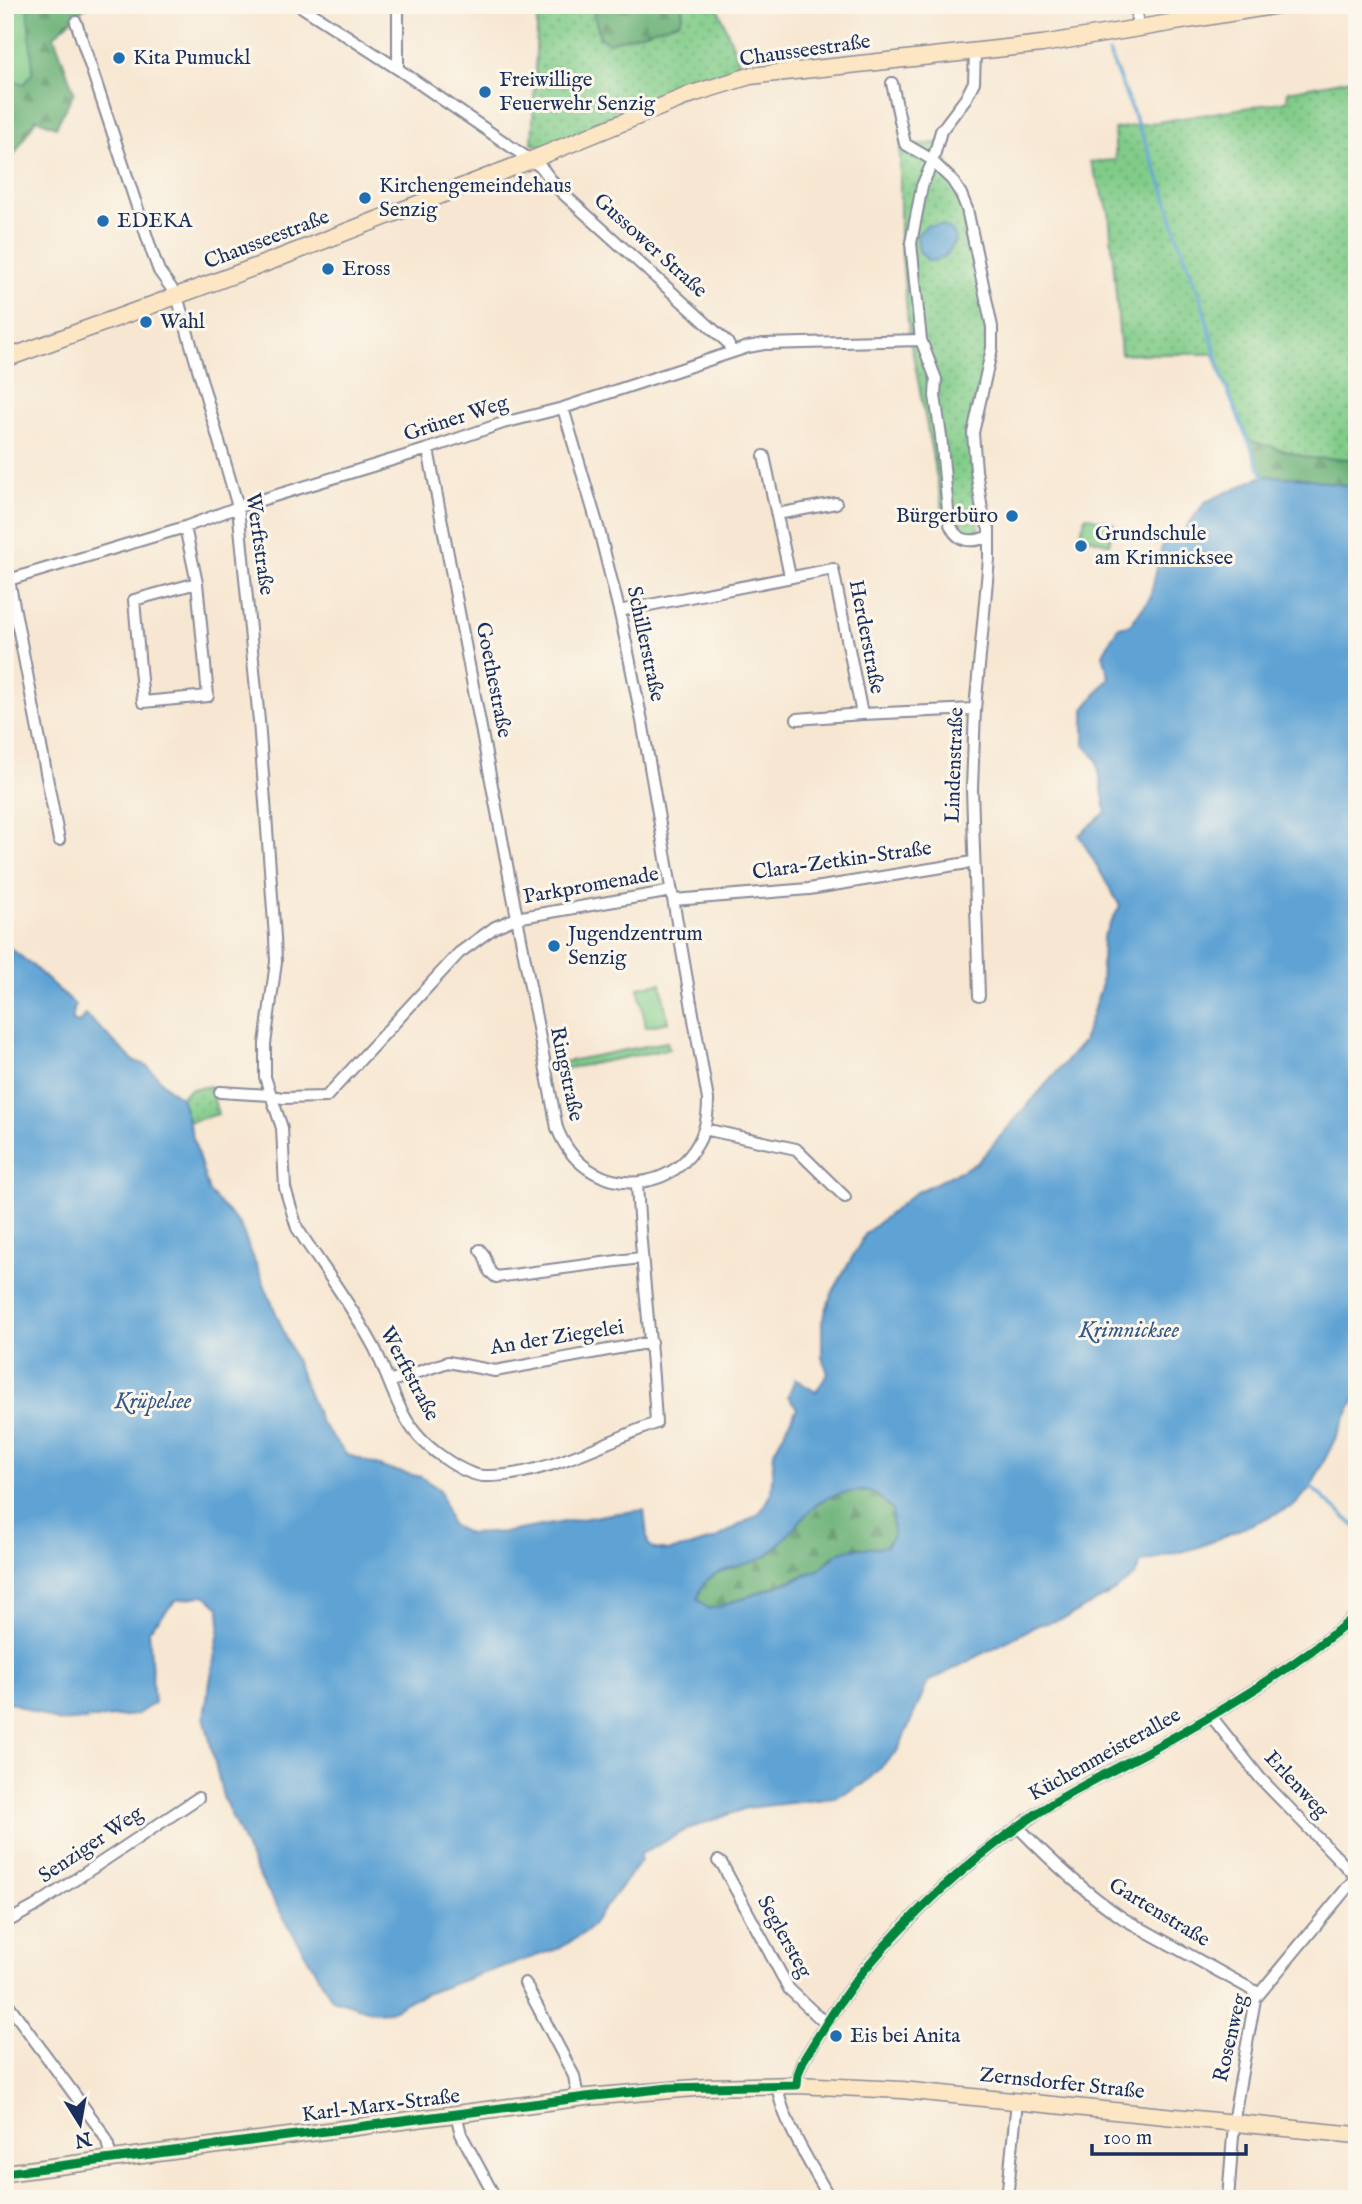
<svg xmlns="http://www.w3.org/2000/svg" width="1362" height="2204" font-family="'IM FELL English',serif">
<defs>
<pattern id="grass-dots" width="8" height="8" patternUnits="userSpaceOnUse" patternTransform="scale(1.75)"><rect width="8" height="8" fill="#81cc89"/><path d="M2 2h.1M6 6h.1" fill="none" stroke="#69a673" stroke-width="1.8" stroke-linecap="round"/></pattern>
<pattern id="forest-firs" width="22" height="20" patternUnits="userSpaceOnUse" patternTransform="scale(1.75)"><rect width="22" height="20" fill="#68b075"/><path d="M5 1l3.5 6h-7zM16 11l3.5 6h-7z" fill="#559063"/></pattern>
</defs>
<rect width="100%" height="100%" fill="#fbf7ec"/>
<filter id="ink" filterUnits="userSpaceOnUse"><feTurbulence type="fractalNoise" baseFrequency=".0143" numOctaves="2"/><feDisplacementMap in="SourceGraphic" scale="14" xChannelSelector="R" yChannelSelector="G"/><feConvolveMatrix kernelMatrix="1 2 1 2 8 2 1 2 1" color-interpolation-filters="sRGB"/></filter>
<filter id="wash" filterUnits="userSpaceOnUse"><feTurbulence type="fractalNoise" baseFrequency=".00686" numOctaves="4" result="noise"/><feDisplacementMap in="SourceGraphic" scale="28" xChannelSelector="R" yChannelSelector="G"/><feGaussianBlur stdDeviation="1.57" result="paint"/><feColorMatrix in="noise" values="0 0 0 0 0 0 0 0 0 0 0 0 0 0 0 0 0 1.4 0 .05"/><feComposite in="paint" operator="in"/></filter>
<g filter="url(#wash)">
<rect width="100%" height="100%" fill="#f7e7d2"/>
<path fill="url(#grass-dots)" stroke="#4e7e74" stroke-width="2" d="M538 5H592L600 38 683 14 681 5H717L743 72 545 148 532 144Z
M1357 78V460L1309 458 1248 440 1223 381 1214 354H1121L1109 211 1090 162 1116 160 1114 129 1287 101 1288 91Z
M941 142 965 215 990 341 974 406 971 431 979 535 954 525 944 514 909 334 900 231V148Z
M210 1086 218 1114 189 1122 181 1097 190 1089Z"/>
<path fill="url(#forest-firs)" stroke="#42706a" stroke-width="2" d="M27 5H91L85 7 54 36 74 92 56 127 36 119 5 170V77L24 83 33 72Z
M592 5H681L683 14 679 22 609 43 600 38Z
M1248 440 1309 458 1355 459 1357 488 1305 478 1263 476Z
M860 1491 875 1493 892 1510 893 1535 886 1546 872 1550 858 1547 832 1557 820 1569 722 1606 709 1609 697 1599C704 1565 742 1570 766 1556 772 1553 777 1546 782 1541 811 1511 814 1494 860 1491Z"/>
<path fill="#81cc89" stroke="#4e7e74" stroke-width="2" d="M5 5H27L33 72 24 84 5 77Z
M1086 516 1115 524 1109 544 1080 535Z
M661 983 668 1022 646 1027 638 987Z
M667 1042 669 1049 554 1071 553 1064Z"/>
<path fill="#5fa3d4" stroke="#3d6999" stroke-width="2" fill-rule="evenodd" d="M927 225H942L953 232 956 239C949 254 944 260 928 261L919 251 917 235Z
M1263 476 1305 478 1357 488V1395L1311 1487 1294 1506 1199 1547 1141 1563 1135 1575 1117 1590 1066 1618 1038 1625 928 1682 898 1750 864 1784 834 1798 747 1808 688 1829 639 1855 641 1860 587 1931 560 1948 478 1975 414 1998 390 2011 374 2012 332 1999 255 1869 223 1797 204 1716 220 1625 219 1607 205 1595 176 1600 149 1630 154 1703 136 1715 59 1722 5 1700V944L33 966 75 1005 72 1021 79 1023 85 1014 134 1061C156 1065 161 1089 181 1097L209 1192 240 1225 320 1421 346 1454 387 1469 421 1477 440 1490 451 1525 469 1534 507 1532 610 1514 644 1510 648 1544 655 1549 668 1551 688 1547 715 1539 760 1513 771 1493 774 1452 797 1408 788 1396 795 1379 816 1392 828 1373 822 1357V1322L832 1293 866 1233 915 1193 977 1163 1083 1042 1101 987 1103 937 1120 906 1079 835 1106 812 1097 760 1084 744V709L1109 678 1103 654 1118 627 1130 625 1150 598 1165 533 1180 536 1205 502ZM860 1491 875 1493 892 1510 893 1535 886 1546C871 1550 857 1546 843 1551 832 1556 826 1566 816 1571 786 1585 753 1594 722 1606L709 1609 698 1599C703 1565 742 1570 766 1556 772 1553 777 1546 782 1541 811 1511 814 1494 860 1491Z"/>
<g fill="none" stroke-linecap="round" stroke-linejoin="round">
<path stroke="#5fa3d4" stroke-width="3.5" d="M1109 53 1163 187 1179 241 1201 299 1223 380 1263 476
M1311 1487 1357 1528"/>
</g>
</g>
<g filter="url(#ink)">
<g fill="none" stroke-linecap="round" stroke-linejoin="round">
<defs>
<path id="street" d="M299 5 398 69 542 168 558 189 727 342 732 352
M398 5V69
M76 22 152 252 159 271 177 296 238 507 259 721 275 937 276 962 265 1044V1077L282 1128 285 1188 297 1228C323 1268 353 1307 375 1349 388 1376 396 1407 414 1431 427 1448 463 1475 484 1476 541 1478 604 1442 656 1423 652 1343 641 1264 637 1184
M1136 28 1138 5
M975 52 974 82 966 98 941 131 932 163 922 186 911 243 921 340 936 379 935 396 941 436 949 521C955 542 971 544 989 536
M892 83 905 144 929 158 952 180 961 194 967 209 992 327V348L973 433 976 470 982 510 989 529V559L975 709 972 789 979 996
M428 449 557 1128C590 1214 709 1193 708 1100L642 721 621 618 599 530 563 408
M764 456 790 576
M777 514 836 503
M185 527 197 583 134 600 143 702 208 696 197 583
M9 580 59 840
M5 581 185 527 238 507 428 449 503 423 563 408 748 347 764 344 921 340
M619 611 833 569 862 714
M797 719 862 714 975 709
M674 900 809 889 973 862
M220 1092 270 1095 282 1098 326 1097 459 953 495 927 516 918 672 891
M704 1129 796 1149 845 1197
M480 1250 484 1255 490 1272 496 1277 640 1258
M389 1382 448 1362 495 1371 651 1342
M1345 1625 1357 1638
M1211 1716 1260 1778 1357 1878
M1018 1827C1051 1861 1084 1892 1124 1919L1258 1993
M718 1861 722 1864 789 1989 826 2024
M5 1923 34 1907 198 1798
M525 1983 574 2076 578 2098
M5 2000 102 2132 107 2141 111 2159
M778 2085C778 2115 815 2171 830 2199
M797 2085 798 2074 803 2061C822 2030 842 1997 865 1969 912 1913 969 1861 1029 1819 1073 1788 1121 1767 1167 1741 1233 1704 1299 1664 1357 1615
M456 2114 461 2134 496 2199
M1007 2199 1017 2101
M1228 2199 1235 2111 1255 1999 1356 1877"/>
<path id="secondary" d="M5 359 266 263 531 160 692 94 750 76 1042 44 1279 5
M5 2173 586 2097 707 2087 797 2085 902 2090 1357 2135"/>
</defs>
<use href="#street" stroke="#898b98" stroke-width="14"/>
<use href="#secondary" stroke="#898b98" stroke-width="19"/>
<use href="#street" stroke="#fff" stroke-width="10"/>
<use href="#secondary" stroke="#fce6c4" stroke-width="16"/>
<defs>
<path id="cycleway" d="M5 2173 586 2097 669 2088 797 2085 798 2074 803 2061C822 2030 842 1997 865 1969 912 1913 969 1861 1029 1819 1073 1788 1121 1767 1167 1741 1233 1704 1299 1664 1357 1615"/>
</defs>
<use href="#cycleway" stroke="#fbf7ec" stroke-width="13"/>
<use href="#cycleway" stroke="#00873e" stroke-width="9"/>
</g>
</g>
<g fill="#1f6fb2" stroke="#fbf7ec" stroke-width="2.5">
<circle cx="119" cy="58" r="7"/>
<circle cx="485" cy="92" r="7"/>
<circle cx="365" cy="198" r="7"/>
<circle cx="103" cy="221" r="7"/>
<circle cx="328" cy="269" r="7"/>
<circle cx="146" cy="322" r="7"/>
<circle cx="1012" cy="516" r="7"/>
<circle cx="1081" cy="546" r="7"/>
<circle cx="554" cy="946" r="7"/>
<circle cx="836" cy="2036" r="7"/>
</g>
<g text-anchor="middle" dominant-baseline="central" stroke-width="6" stroke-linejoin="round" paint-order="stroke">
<g font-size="21" fill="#1b2f5e" stroke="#fbf7ec">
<text transform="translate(805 51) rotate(-8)">Chausseestraße</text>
<text transform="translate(267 240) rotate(-21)">Chausseestraße</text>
<text transform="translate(650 246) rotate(42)">Gussower Straße</text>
<text transform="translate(456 419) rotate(-18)">Grüner Weg</text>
<text transform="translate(259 544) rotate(82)">Werftstraße</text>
<text transform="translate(866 637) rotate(79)">Herderstraße</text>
<text transform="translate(645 644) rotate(78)">Schillerstraße</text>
<text transform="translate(493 680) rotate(79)">Goethestraße</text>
<text transform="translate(955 765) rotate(-88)">Lindenstraße</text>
<text transform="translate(842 861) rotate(-8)">Clara-Zetkin-Straße</text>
<text transform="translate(591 886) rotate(-10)">Parkpromenade</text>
<text transform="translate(566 1074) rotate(78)">Ringstraße</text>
<text transform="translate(557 1338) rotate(-9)">An der Ziegelei</text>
<text transform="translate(409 1374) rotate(62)">Werftstraße</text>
<text transform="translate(1105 1755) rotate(-29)">Küchenmeisterallee</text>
<text transform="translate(1296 1785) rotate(47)">Erlenweg</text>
<text transform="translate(91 1845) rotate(-34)">Senziger Weg</text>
<text transform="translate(1159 1913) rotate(31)">Gartenstraße</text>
<text transform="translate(784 1937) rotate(61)">Seglersteg</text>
<text transform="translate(1231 2038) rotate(-77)">Rosenweg</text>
<text transform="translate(1062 2084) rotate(6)">Zernsdorfer Straße</text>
<text transform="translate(381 2106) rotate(-7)">Karl-Marx-Straße</text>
</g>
<g font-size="21" fill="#1b2f5e" stroke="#fbf7ec" text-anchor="start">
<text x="133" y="58">Kita Pumuckl</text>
<text x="499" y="80">Freiwillige<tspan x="499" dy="24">Feuerwehr Senzig</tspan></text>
<text x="379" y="186">Kirchengemeindehaus<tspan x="379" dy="24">Senzig</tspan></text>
<text x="117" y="221">EDEKA</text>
<text x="342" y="269">Eross</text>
<text x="160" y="322">Wahl</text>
<text x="998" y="516" text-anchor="end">Bürgerbüro</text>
<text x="1095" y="534">Grundschule<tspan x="1095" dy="24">am Krimnicksee</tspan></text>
<text x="568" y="934">Jugendzentrum<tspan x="568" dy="24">Senzig</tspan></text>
<text x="850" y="2036">Eis bei Anita</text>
</g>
<g font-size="23" font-style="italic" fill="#335887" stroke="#fbf7ec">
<text x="1129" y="1330">Krimnicksee</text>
<text x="153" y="1401">Krüpelsee</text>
</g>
</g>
<rect width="1362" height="2204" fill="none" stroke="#fbf7ec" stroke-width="28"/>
<g transform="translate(80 2124) rotate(169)" stroke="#fbf7ec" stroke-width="5" paint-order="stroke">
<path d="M0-5L12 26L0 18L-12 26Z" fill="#1b2f5e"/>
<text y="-10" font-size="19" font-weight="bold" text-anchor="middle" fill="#1b2f5e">N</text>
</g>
<path d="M1092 2144v10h154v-10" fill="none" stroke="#1b2f5e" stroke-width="3.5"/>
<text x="1103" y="2144" font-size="21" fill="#1b2f5e" stroke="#fbf7ec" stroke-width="5" paint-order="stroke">100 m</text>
</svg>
